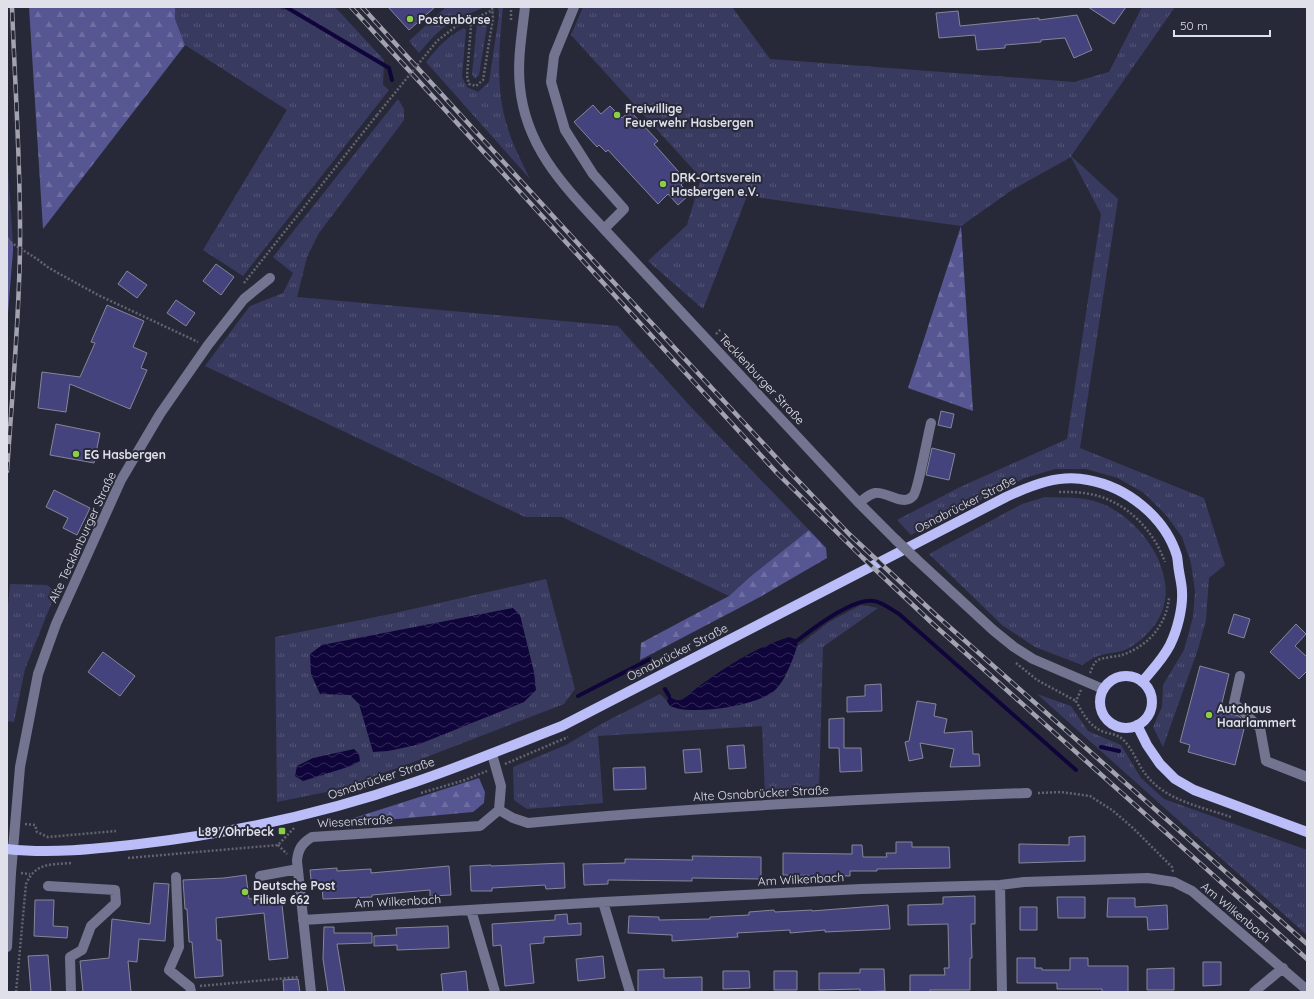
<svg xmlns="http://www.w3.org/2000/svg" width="1314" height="999" font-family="Quicksand,sans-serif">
<defs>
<pattern id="grass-tufts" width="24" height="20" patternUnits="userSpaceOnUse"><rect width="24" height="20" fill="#393a60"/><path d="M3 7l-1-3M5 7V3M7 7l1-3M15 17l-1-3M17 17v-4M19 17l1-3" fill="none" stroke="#555677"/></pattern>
<pattern id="forest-firs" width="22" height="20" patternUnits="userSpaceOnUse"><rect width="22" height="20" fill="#565693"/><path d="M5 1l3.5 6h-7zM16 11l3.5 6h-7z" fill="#6e6ea2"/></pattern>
<pattern id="water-waves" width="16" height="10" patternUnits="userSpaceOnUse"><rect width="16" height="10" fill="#10053b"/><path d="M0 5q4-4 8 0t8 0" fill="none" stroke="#322958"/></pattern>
</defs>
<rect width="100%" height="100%" fill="#282938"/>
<path fill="url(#grass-tufts)" d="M175 7H278L283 10 291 7H335L384 60 383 85 389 90 243 276 203 250 287 110 185 45 175 19Z
M446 7H484C475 12 464 15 455 20 440 28 430 40 419 53L409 41Z
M498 7H503C499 47 495 90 508 129 513 146 522 162 530 179L426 62C438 47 447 37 464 28L466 30 462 77 467 87 478 92 489 82 499 15Z
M583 7H732L770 59 1074 82 1109 72 1142 7H1175L1071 156 1118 199 1080 448 1204 498 1225 565 1209 578 1206 620 1198 649 1163 747 1153 727 1162 707 1163 685 1184 650 1193 617 1195 591 1191 563 1182 537 1166 515 1144 493 1118 478 1086 469H1055L1025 478 911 535 897 520 958 488 1067 439 1101 214 1071 157 1012 190 961 226 747 196 703 309 648 261 687 225 701 178 571 35Z
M486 18 488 20 479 75 475 79 472 74 477 23Z
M398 99 404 109V120L319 233 307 257 297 297 618 326 689 405 809 530 751 576 729 596 562 517H525L205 366 250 306 283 293 293 273 273 257Z
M7 153 13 244 7 235Z
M1045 497C1063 498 1082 496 1100 503 1144 519 1188 584 1153 627 1145 637 1134 647 1122 651 1114 653 1106 653 1098 656 1092 658 1087 662 1082 665L1035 647 1002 625 929 554 1022 504Z
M546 579 575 689 564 704 411 763 336 790 277 802 275 637 386 615Z
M10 584 47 585 56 592 25 669 14 722 7 721V617Z
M861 605 878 608 823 647 819 791 765 794 762 726 598 736 603 803 527 809 514 800 513 767 566 745 603 723 660 694 667 701 670 706 683 710H706L776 689 784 679 797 647 829 622Z
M1037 694 1071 706 1088 731 1121 745 1141 778 1164 799 1307 850V935Z"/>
<path fill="url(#forest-firs)" d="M29 7H175V19L185 45 43 229Z
M961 226 973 411 908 388Z
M7 235 13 244V251L7 326Z
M809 530 826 548 827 558 760 597 640 660 641 643 729 596 751 576Z
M479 778 485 792 484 803 473 812 332 825Z"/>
<path fill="url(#water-waves)" d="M513 608 520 615 534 672 536 690 524 702 417 745 388 751 373 752 359 704 350 695 320 694 311 674 310 654 322 645Z
M789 637 798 640C796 654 786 678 777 688 763 705 703 713 682 709 678 709 674 707 670 706L667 701 669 696C673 699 678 702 683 699 690 694 697 687 705 682 730 664 759 646 789 637Z
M354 749 359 754 360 761 351 766 303 781 295 776 297 766 313 758Z"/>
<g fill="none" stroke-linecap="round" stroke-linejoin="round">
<path stroke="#10053b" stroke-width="4" d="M286 7 389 68 392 80
M798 640C814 628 854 597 874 601 882 602 892 610 899 614L1076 770
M665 689 669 696
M578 696 650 659 655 668
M1101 747 1119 751"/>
</g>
<path fill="#44437e" stroke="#858698" d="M388 7H435L409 30Z
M1088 7H1126L1114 24Z
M958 11 960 26 1039 18V20L1077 15 1092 50 1074 58 1065 38 1041 40V42L1005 45V48L977 50 975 35 939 38 936 13Z
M593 105 601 114 610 106 622 118 630 111 658 141 654 144 686 180 681 185 690 194 678 205 668 194 658 204 608 150 606 152 599 145 597 147 574 122Z
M216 264 234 277 221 295 203 281Z
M127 271 147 285 137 298 118 284Z
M176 300 195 313 186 326 167 313Z
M107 305 144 321 133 347 147 353 141 368 147 370 130 409 70 384 66 412 38 408 42 372 80 377 95 343 91 342Z
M941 411 954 414 951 428 938 425Z
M56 424 100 433 94 463 50 455Z
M932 448 955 454 949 480 926 475Z
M54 490 90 508 77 535 63 528 68 518 46 507Z
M1234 614 1250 619 1244 638 1228 633Z
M1296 624 1306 634 1295 646 1307 657V671L1299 679 1270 652Z
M103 652 135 676 120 696 88 672Z
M1200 666 1229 674 1220 711 1239 716 1243 720 1241 728 1244 729 1235 765 1188 752 1190 745 1180 742Z
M881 684 882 711 847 712V697L865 696V685Z
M917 701 936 704 934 716 947 719 944 733 972 731 973 754H979L980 766 950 767 954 749 920 743 923 758 909 761 905 742 909 741Z
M844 718V748H861L862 771 840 772 839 748H829V719Z
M744 745 746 768 729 769 727 746Z
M700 749 702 772 685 773 683 750Z
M645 767 646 789 614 790 613 768Z
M1085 836V861L1019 863V844L1069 845V837Z
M896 842H912V847H949L950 868 877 869V871H850V876L783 875V853L852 854V845H862L863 857H887L886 853H896Z
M692 856 761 857V879L692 878V881L608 880V884L584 885 583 864 625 863V859L693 860Z
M564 863 565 888 546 889 545 885 492 888V891H471L470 866 491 865V866Z
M449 866 451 895 430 896V890L372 895V897L323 899 322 887 312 888 310 870 337 868V871L371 869V873Z
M246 875 249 899 281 896 288 958 269 960 264 913 216 918 217 940H221L223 976 195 978 192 942H189L187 909H185L183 880 224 878Z
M154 883 169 884 165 941 139 939 137 962 128 961 131 992H83L80 961 109 958 112 919 150 924Z
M975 896V924H971L972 958H970V990H930V992H910V975H945L944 968H949L948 924 908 925V905L943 904V897Z
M1057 897H1085V918H1058Z
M1108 898H1135V907L1167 905 1168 929 1148 930 1147 917H1107Z
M35 900H54L53 926 68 927 67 938 34 936Z
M888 905 890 929 825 932V930L790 933V930L737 933 738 937 672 941V935L628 933 629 916 659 917V920L710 919V917L749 915V912L774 910 775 912 812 910V911Z
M1020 907H1037V930H1020Z
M567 914 568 924 581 923V935L544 937V943L530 944 534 983 505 986 501 945 493 946 492 924 555 920V915Z
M448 926 449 948 397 950V945L374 946V936L397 935 396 928Z
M324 927H334V933H372V943L337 944 345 992H328L323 959Z
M48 955 51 992H31L28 956Z
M603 956 605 978 578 981 576 959Z
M1017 958H1035V968H1042V970H1070V958H1088V966H1128V992H1102V989H1057V983H1017Z
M1203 962H1221V985L1203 986Z
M1174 968V990H1147V969Z
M664 969V978L702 977V992H638V970Z
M860 969H884L885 991 860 992V989L819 990V973H860Z
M466 971 468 992H443L441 974Z
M723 971H749L750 988 723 989Z
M774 971H797V990H774Z
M298 979 300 992H284L283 980Z"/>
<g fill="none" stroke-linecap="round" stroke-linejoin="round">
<path stroke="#636471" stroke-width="2.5" stroke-dasharray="2 2" stroke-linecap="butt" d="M511 20V7
M467 22 493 10
M459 24 467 22 471 26 467 76 469 84 476 86 483 80 493 18 492 7
M7 240 37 259 49 268 98 295 198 342
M244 283 377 115
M716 334 721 329
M1059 492C1068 492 1076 492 1084 493 1123 498 1152 527 1165 562
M1016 663 1037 680 1076 701
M1090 673C1092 669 1093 663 1098 660 1105 657 1115 657 1122 655 1148 646 1166 626 1169 598
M1081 690 1076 701C1083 714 1090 727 1104 732 1110 734 1116 734 1121 738 1132 746 1138 766 1147 776 1167 801 1202 807 1231 817
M505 764 568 737
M421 793 465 780 487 771
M1038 793 1061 792 1090 796 1112 810 1133 828 1172 867 1173 872
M25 824 35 825 37 832 48 837 116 831
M278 845 287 854
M128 858 278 845 294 828
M21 873 30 874
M200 986 299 977
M16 992 26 884C36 862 50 865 71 863"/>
<path stroke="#727490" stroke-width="10" d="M525 7C522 33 517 61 520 87 526 148 564 186 604 229L859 503 896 540
M574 7 554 56 551 82 565 130 593 174 624 209 604 229
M859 503C864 499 869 494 875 493 887 491 903 507 913 496 918 491 928 434 931 423
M915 558 993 630 1014 647 1033 659 1103 689
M1240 676 1234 703 1260 728 1266 761 1307 777
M499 810 513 818 528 823C694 807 861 799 1027 793
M260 876 298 869
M176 877 179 947 169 970 190 987 191 992
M1000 885 1002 992
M48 886 115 890 116 903 91 926 82 950 70 957 71 992
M603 902 630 992
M471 910 495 992
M303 920 603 902 861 889 1000 885 1024 882 1148 878 1174 882 1192 891 1307 990
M7 947 11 873 20 767 38 674 56 624 121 480 160 414 208 345 244 299 270 278
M311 992 297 861C298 849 302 843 312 837L480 826 499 810 501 786 492 754
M1254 992 1283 968"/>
<path stroke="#babdf7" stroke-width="10" d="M1100 702a26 26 0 1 1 52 0a26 26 0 1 1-52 0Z
M1137 725 1147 745 1160 764 1175 779 1194 790 1307 832
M7 849C51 854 95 849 139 844 233 833 326 813 415 782 465 765 513 745 562 726L1006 497C1032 485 1059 474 1088 480 1127 487 1165 517 1177 556 1178 561 1178 566 1179 571 1180 578 1182 585 1182 592 1183 608 1177 631 1170 645 1163 659 1152 670 1142 682"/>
<defs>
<path id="rail" d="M351 7 777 473 862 557 933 624 1307 959
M362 7 594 261 786 468 849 534 936 615 1307 944
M7 471C12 397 19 323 20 248 21 168 15 87 12 7"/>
</defs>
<use href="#rail" stroke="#a2a3af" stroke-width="4.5"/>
<use href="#rail" stroke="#282938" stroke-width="3" stroke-dasharray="9" stroke-linecap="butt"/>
<path stroke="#636471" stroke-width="2.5" stroke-dasharray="2 2" stroke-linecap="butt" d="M377 115 437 41 459 24"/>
<path stroke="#727490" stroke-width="10" d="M896 540 915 558"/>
</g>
<g fill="#8bce47" stroke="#282938" stroke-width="1.5">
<circle cx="410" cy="19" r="4"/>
<circle cx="617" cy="115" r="4"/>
<circle cx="663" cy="184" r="4"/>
<circle cx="76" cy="454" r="4"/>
<circle cx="1209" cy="715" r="4"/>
<rect x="278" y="827" width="8" height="8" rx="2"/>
<circle cx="245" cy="892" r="4"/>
</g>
<g text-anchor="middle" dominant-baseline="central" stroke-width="4" stroke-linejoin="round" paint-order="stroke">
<g font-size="12" font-weight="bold" fill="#dfe0ea" stroke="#282938" text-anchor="start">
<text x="418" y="19">Postenbörse</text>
<text x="625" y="108">Freiwillige<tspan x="625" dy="14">Feuerwehr Hasbergen</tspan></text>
<text x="671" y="177">DRK-Ortsverein<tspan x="671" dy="14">Hasbergen e.V.</tspan></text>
<text x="84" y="454">EG Hasbergen</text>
<text x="1217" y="708">Autohaus<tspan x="1217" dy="14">Haarlammert</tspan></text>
<text x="274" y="831" text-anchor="end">L89/Ohrbeck</text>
<text x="253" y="885">Deutsche Post<tspan x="253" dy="14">Filiale 662</tspan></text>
</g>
<g font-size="12" fill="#dfe0ea" stroke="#282938">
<text transform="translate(762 379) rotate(47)">Tecklenburger Straße</text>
<text transform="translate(965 504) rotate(-27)">Osnabrücker Straße</text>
<text transform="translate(82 537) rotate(-65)">Alte Tecklenburger Straße</text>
<text transform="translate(677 652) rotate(-27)">Osnabrücker Straße</text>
<text transform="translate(381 778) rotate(-18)">Osnabrücker Straße</text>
<text transform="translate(761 793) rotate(-3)">Alte Osnabrücker Straße</text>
<text transform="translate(355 821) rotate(-3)">Wiesenstraße</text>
<text transform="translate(801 879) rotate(-3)">Am Wilkenbach</text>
<text transform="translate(398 901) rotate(-3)">Am Wilkenbach</text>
<text transform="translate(1236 912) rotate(40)">Am Wilkenbach</text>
</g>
</g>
<rect width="1314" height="999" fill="none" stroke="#dfe0ea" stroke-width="16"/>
<path d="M1174 30v6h96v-6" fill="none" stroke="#dfe0ea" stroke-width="2"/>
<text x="1180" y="30" font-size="12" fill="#dfe0ea" stroke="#282938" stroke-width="3" paint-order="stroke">50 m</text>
</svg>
